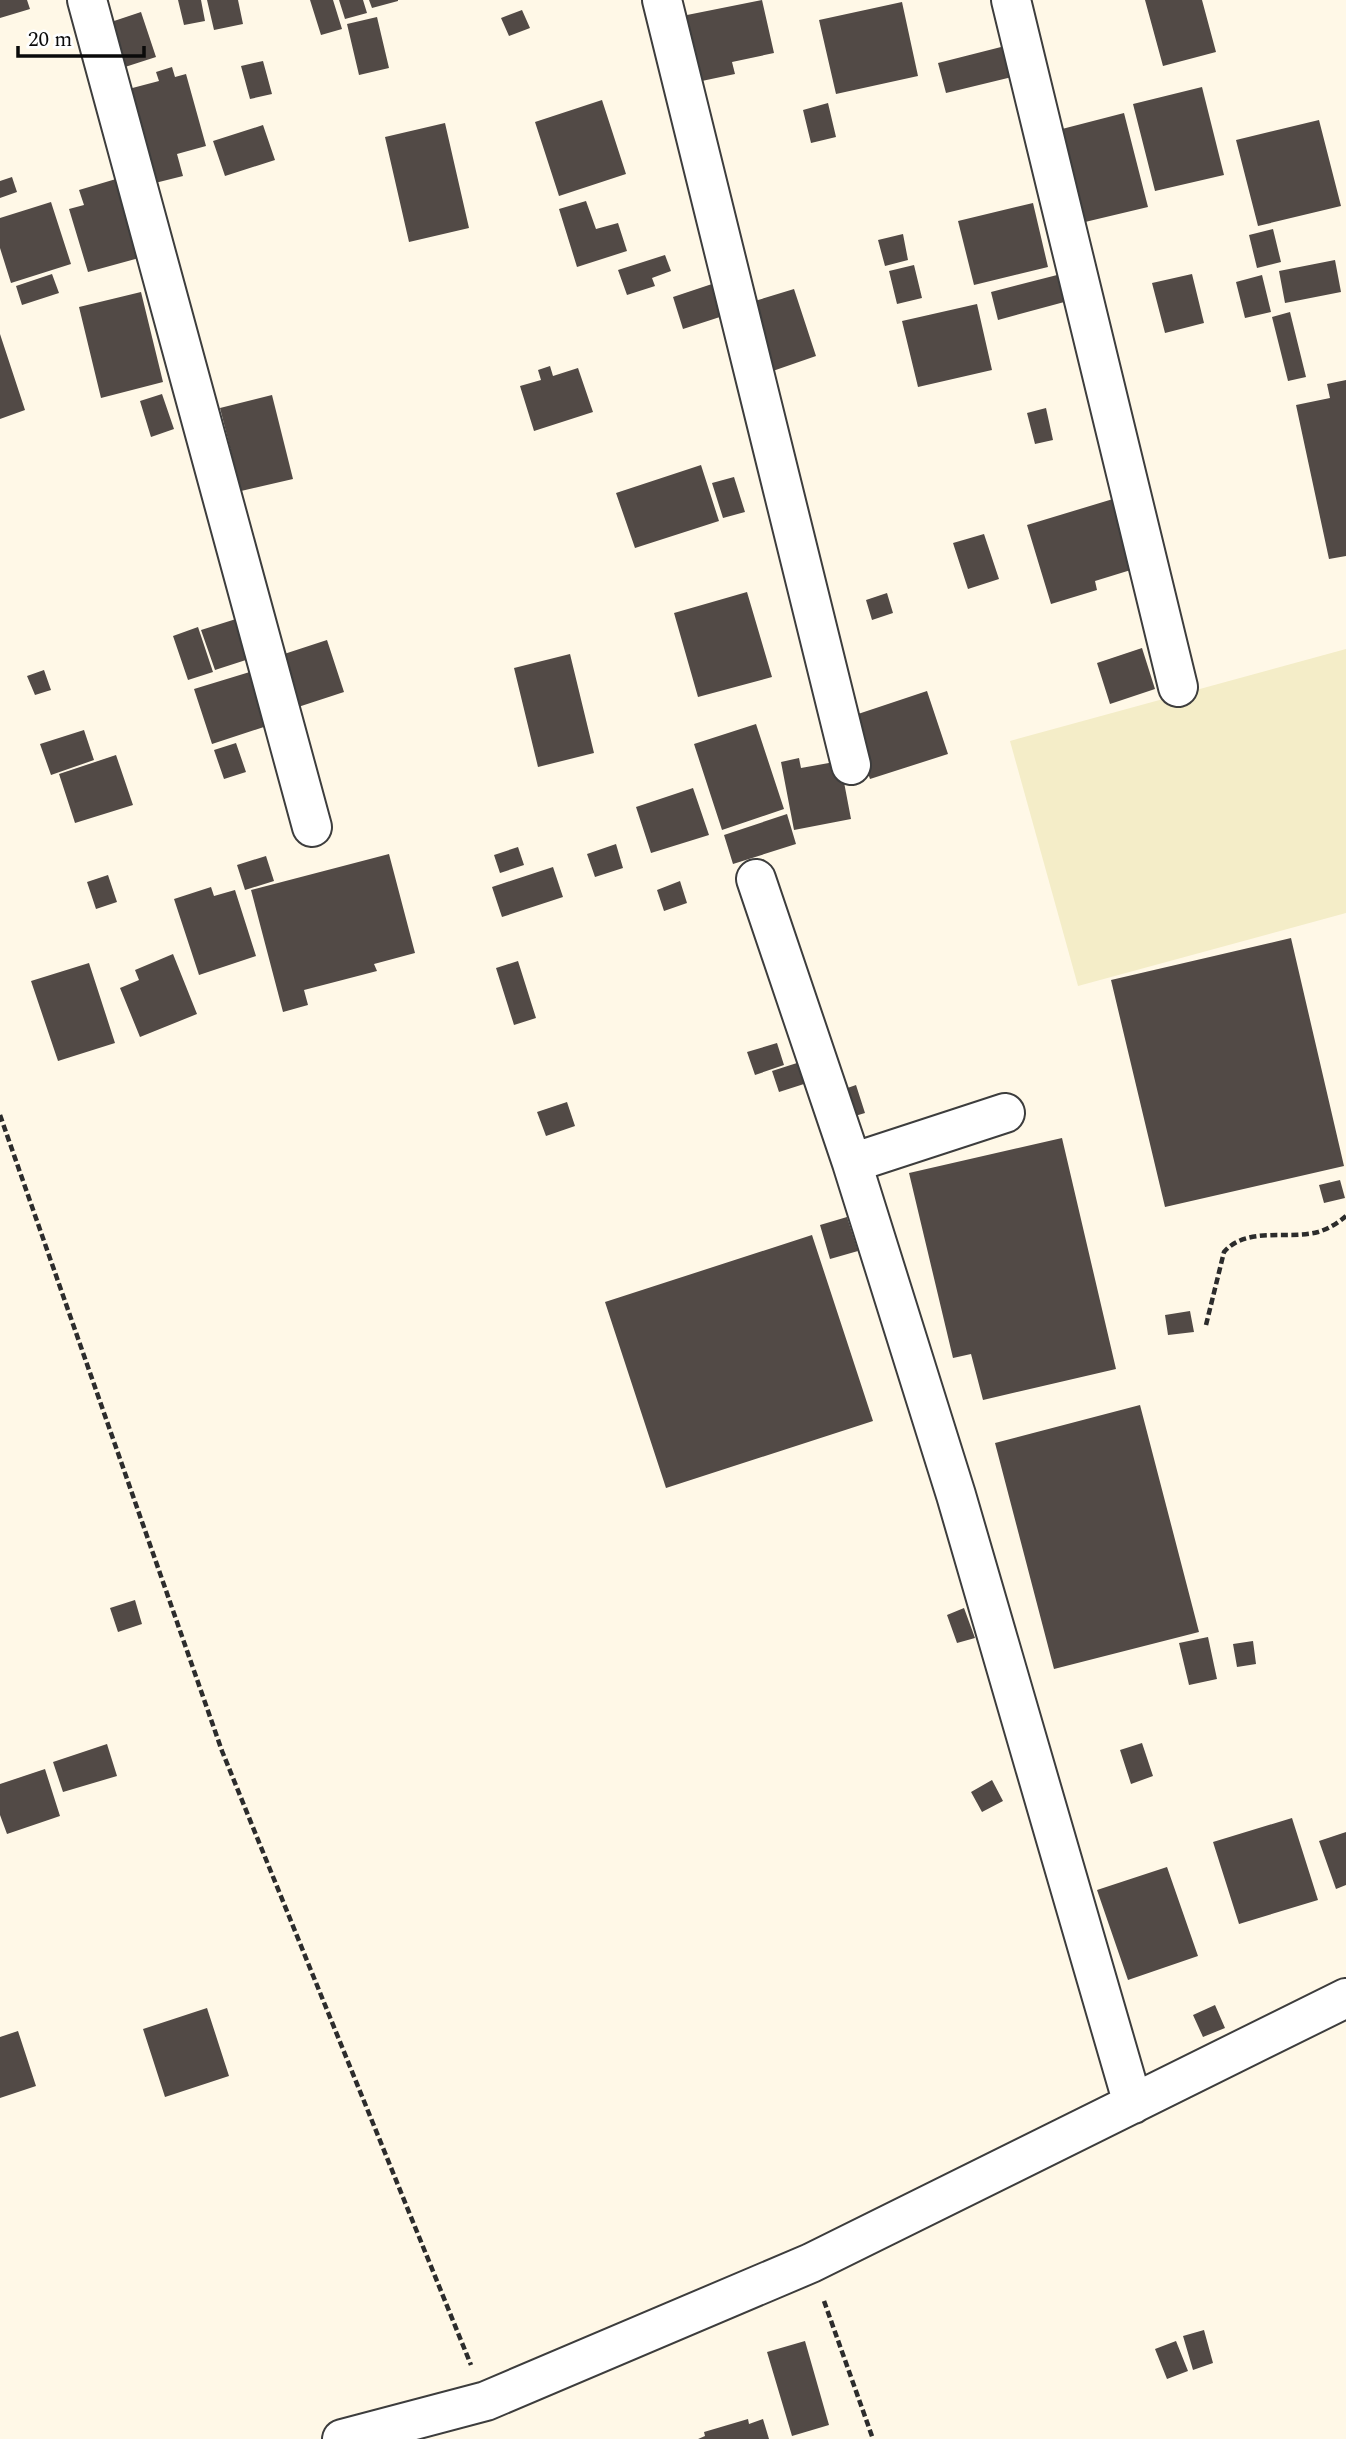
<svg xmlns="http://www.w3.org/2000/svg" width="1346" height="2439" font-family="Spectral,serif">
<rect width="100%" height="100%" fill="#fff8e7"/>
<path fill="#f4edc8" d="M1346 649V913L1078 986 1010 741Z"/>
<path fill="#524a46" d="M0 0H27L30 9 0 18Z
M178 0H201L205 21 184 25Z
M207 0H238L243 24 214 30Z
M310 0H333L342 29 321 35Z
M339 0H363L367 13 345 19Z
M369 0H398V1L372 8Z
M762 0 774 53 732 62 735 74 697 82 682 16Z
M1145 0H1202L1216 52 1163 66Z
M902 2 918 76 836 94 819 20Z
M522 10 530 28 509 36 501 18Z
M141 12 156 57 125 67 111 22Z
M377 17 389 68 359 75 347 24Z
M1005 46 1012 77 946 93 938 63Z
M263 61 272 94 250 99 241 66Z
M172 67 175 77 186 74 206 146 177 154 183 176 147 185 121 91 159 81 156 72Z
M1202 87 1224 175 1155 191 1133 104Z
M602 100 626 174 559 196 535 122Z
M828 103 836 137 811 143 803 110Z
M1124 113 1148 207 1085 222 1062 129Z
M1319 120 1341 206 1258 226 1236 140Z
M445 123 469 228 409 242 385 137Z
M263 125 275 160 225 176 213 141Z
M12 177 17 192 0 198V181Z
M116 179 139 258 88 272 69 209 84 205 79 190Z
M586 201 596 229 618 223 627 251 577 267 559 209Z
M51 202 71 264 11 283 0 248V218Z
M1033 203 1048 267 974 285 958 221Z
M1273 229 1281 262 1257 268 1249 235Z
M903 234 908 260 885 266 878 240Z
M665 255 671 271 652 278 655 286 627 295 618 270Z
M1335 260 1341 292 1285 303 1279 271Z
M914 265 922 298 897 304 889 271Z
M52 274 59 293 22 305 16 286Z
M1061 274 1068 301 998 320 991 292Z
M1192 274 1204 323 1165 333 1152 283Z
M1262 275 1271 312 1245 318 1236 282Z
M712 284 723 316 683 329 673 297Z
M794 289 816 356 767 373 745 304Z
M141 292 163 382 101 398 79 307Z
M977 304 992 370 918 387 902 321Z
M1290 312 1306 377 1288 381 1272 317Z
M0 334 25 410 0 419Z
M550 366 553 376 578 368 593 412 534 431 520 386 541 380 538 370Z
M1346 380V556L1329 559 1296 405 1330 398 1327 384Z
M162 394 174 429 151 437 140 401Z
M272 395 293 479 241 491 220 408Z
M1046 408 1053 440 1035 444 1027 413Z
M701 465 719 521 635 548 616 493Z
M734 477 745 512 723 518 712 483Z
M1113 499 1134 569 1095 581 1097 590 1051 604 1027 525Z
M984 534 999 579 968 589 953 543Z
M747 592 772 677 698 697 674 613Z
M887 593 893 613 872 620 866 600Z
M236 619 249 659 215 670 201 630Z
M198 627 213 672 188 680 173 636Z
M327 640 344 692 292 709 275 657Z
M1142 648 1155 689 1110 704 1097 663Z
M570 654 594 753 538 767 514 668Z
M44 670 51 690 35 695 27 676Z
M253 671 270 725 212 744 194 689Z
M927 691 948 754 870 779 849 717Z
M756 724 784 809 722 830 694 744Z
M84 730 94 760 51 775 40 744Z
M236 743 246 772 224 779 214 750Z
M116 755 133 805 75 823 59 774Z
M799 758 801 768 840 761 851 819 794 830 781 762Z
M693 788 709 835 651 853 636 807Z
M787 814 796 844 733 864 724 835Z
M616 844 623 868 595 877 587 854Z
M518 847 524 865 500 873 494 855Z
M389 854 415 953 374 964 377 971 304 990 308 1005 283 1012 251 890Z
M266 856 274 881 245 890 237 865Z
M553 867 563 897 502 917 492 887Z
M108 875 117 902 96 909 87 882Z
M680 881 687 903 664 911 657 890Z
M211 887 214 896 235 890 256 956 199 975 174 899Z
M1291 938 1344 1166 1165 1207 1111 980Z
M173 954 197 1014 140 1037 120 988 139 980 135 970Z
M518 961 536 1018 514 1025 496 968Z
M89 963 115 1043 58 1061 31 981Z
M777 1043 784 1065 755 1075 747 1052Z
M797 1063 804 1084 779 1092 772 1071Z
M856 1085 865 1113 845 1119 836 1092Z
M567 1102 575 1126 546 1136 537 1112Z
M1062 1138 1116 1369 983 1400 971 1354 953 1358 909 1173Z
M1340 1180 1345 1198 1324 1203 1319 1185Z
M847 1217 858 1251 830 1259 820 1225Z
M812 1235 873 1421 666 1488 605 1302Z
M1190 1311 1194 1332 1168 1335 1165 1315Z
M1140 1405 1199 1632 1054 1669 995 1443Z
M135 1600 142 1624 118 1632 110 1608Z
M964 1608 975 1638 957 1643 947 1615Z
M1208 1637 1217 1679 1189 1685 1179 1643Z
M1253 1641 1256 1664 1237 1667 1233 1644Z
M1142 1743 1153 1776 1131 1784 1120 1750Z
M107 1744 117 1776 63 1792 53 1762Z
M45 1769 60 1816 7 1834 0 1815V1784Z
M992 1780 1003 1801 982 1812 971 1792Z
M1292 1818 1318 1900 1239 1924 1213 1842Z
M1346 1832V1885L1336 1889 1319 1841Z
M1167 1867 1198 1956 1128 1980 1097 1890Z
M1215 2005 1225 2028 1203 2037 1193 2015Z
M207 2008 229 2076 165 2097 143 2029Z
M18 2031 36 2086 0 2098V2037Z
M1204 2330 1213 2363 1193 2370 1183 2336Z
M805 2341 829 2425 792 2436 767 2352Z
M1176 2341 1188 2371 1167 2379 1155 2349Z
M748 2419 749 2424 763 2419 769 2439H698L705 2436 704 2432Z"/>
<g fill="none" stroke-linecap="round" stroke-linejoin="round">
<defs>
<path id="minor" d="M87 0 312 827
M662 0 851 765
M1011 0 1178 687
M756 879 852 1163 956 1495 1133 2104
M852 1163 1005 1113
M342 2439 486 2401 811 2263 1346 1998"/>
</defs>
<use href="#minor" stroke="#3d3d3d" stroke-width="42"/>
<path stroke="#2c2c2c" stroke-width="4.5" stroke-dasharray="7 3.5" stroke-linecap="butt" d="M0 1115 222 1751 471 2365
M1206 1325 1224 1252C1246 1226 1289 1240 1318 1232 1328 1229 1338 1223 1346 1216
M824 2301 873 2439"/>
<use href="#minor" stroke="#fff" stroke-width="38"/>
</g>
<path d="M18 46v10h126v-10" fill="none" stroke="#0a0a0a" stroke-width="3.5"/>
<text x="28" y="46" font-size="21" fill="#0a0a0a" stroke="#ffffff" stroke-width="5" paint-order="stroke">20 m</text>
</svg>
